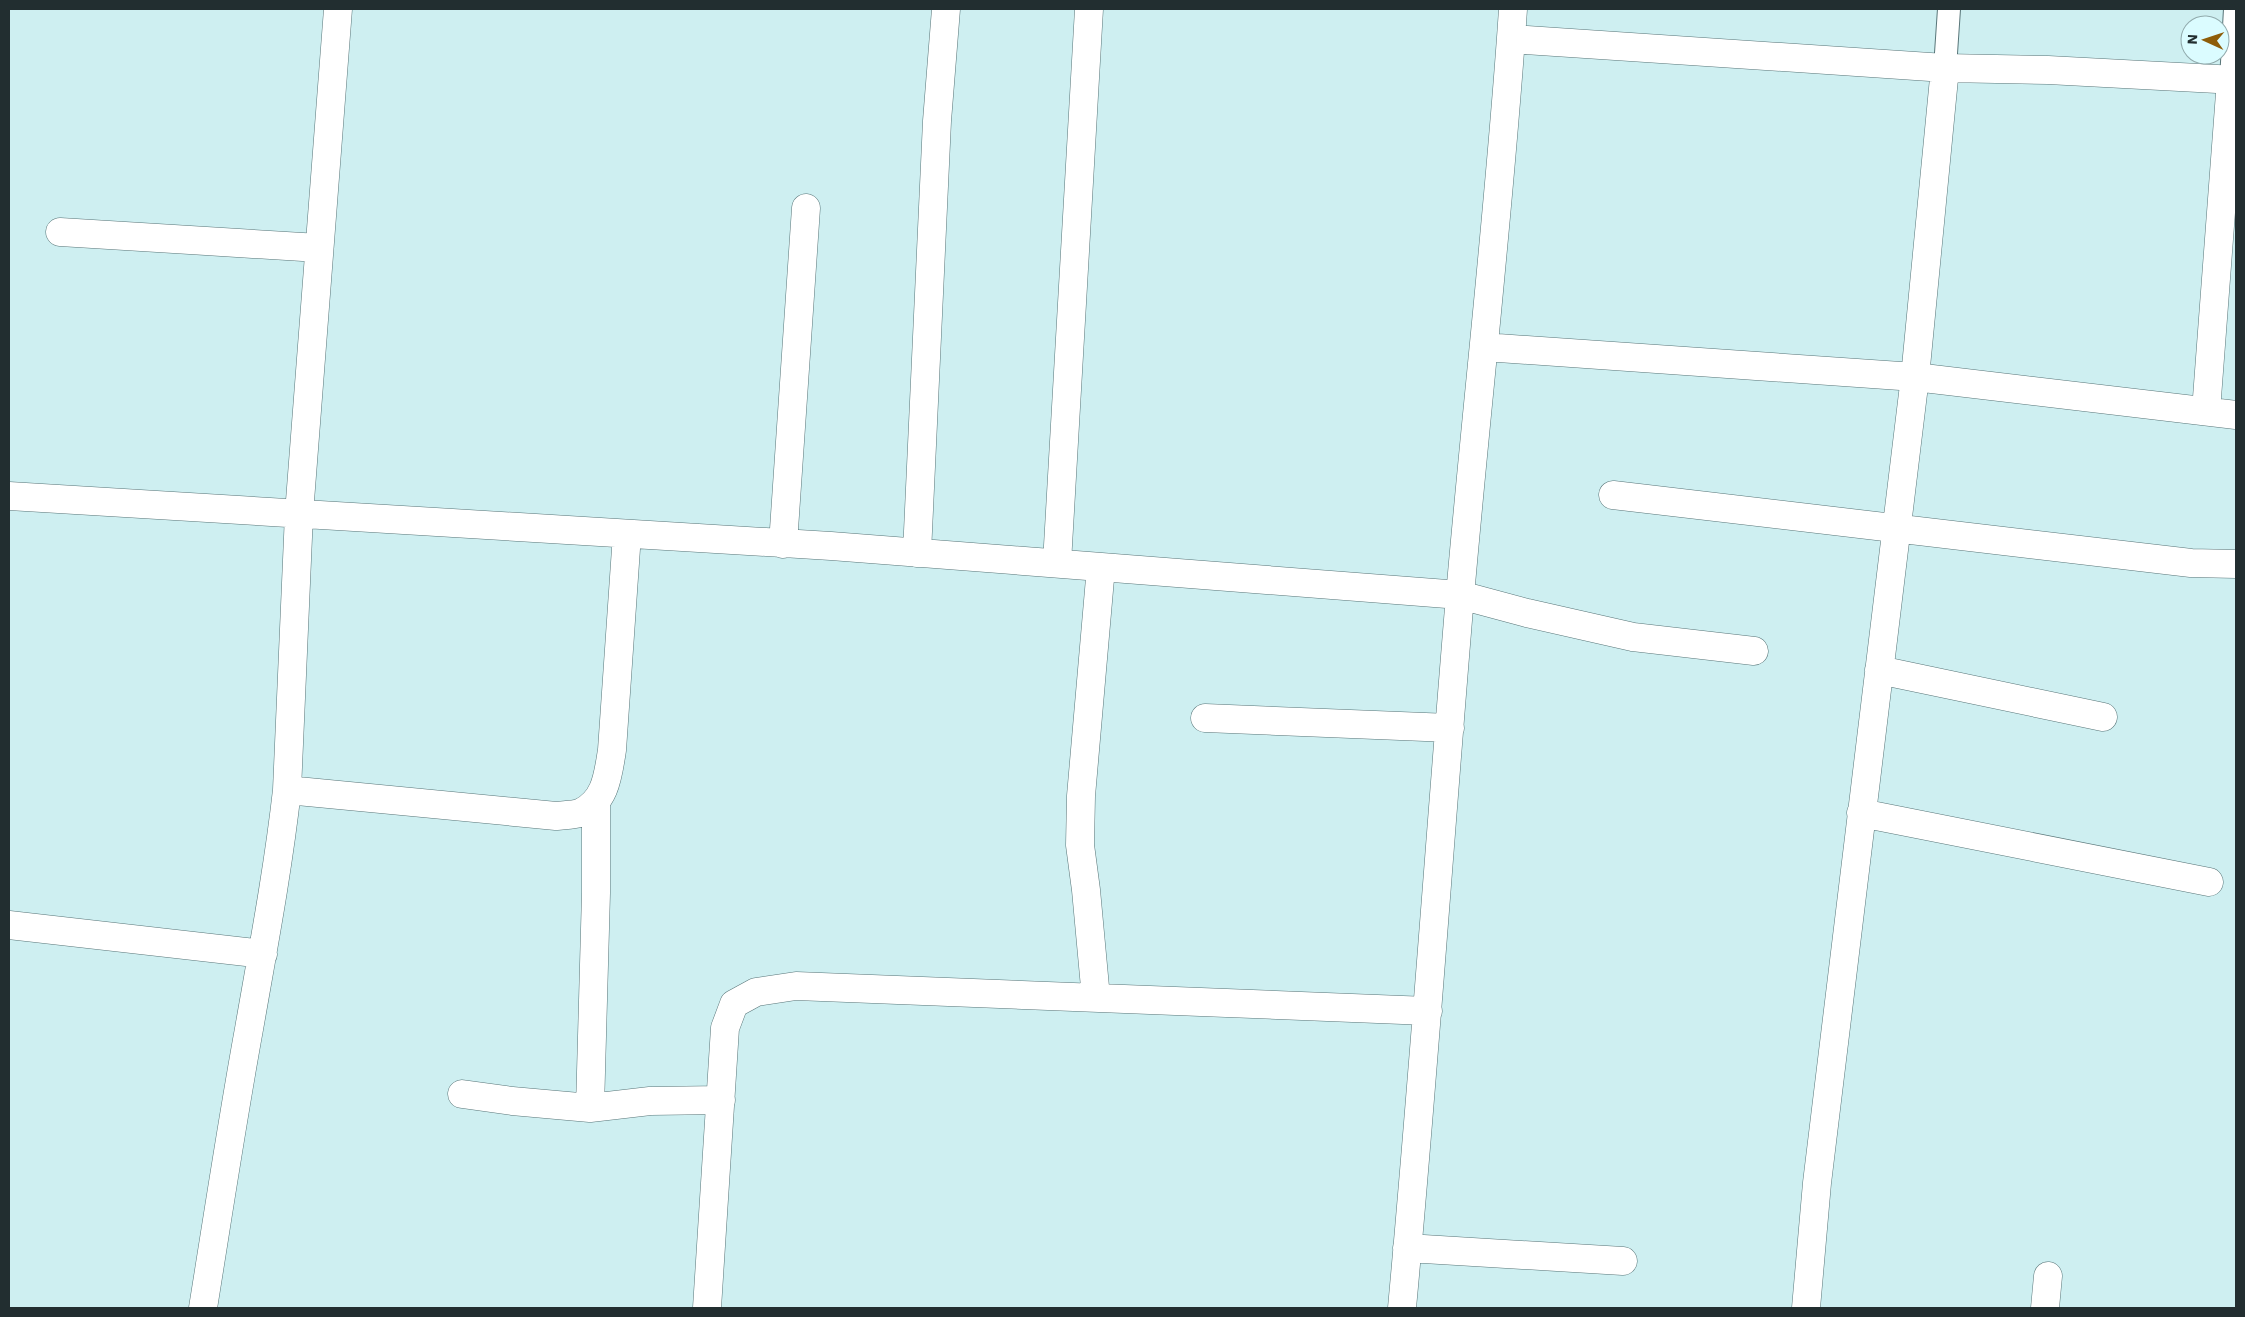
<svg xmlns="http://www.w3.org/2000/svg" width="2245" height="1317" font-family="'Work Sans',sans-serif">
<rect width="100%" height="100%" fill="#ceeff1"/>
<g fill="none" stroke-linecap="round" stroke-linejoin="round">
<defs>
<path id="service" d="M1945 68 1949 9
M2231 80 2235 9"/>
<path id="minor" d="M1511 39 1945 68 2048 70 2236 80
M60 232 319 248
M1484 347 1915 377 2236 415
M2206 411 2231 80
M1613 495 2191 563 2236 564
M9 496 831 546 1460 595 1527 613 1633 637 1754 651
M783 544 806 208
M917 553 937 121 946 9
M1057 563 1089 9
M1879 670 2103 717
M1205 718 1450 728
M287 790 556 816C564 815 573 815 580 813 606 801 608 775 612 750L627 534
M1861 813 2209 882
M9 925 263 954
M1096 998 1086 890 1080 845 1081 796 1101 567
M462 1094 512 1101 590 1108 650 1101 721 1100
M590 1108 596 893V802
M1407 1248 1623 1261
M203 1308C218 1215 232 1122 249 1029 263 949 278 870 287 790L299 514 338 9
M707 1308 725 1028 734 1004 756 992 796 986 1428 1011
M1402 1308C1424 1071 1440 834 1460 596 1477 400 1500 205 1513 9
M1806 1308 1817 1183 1915 377 1945 68
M2045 1308 2048 1276"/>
</defs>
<use href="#service" stroke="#587578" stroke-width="24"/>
<use href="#minor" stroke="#587578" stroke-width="29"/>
<use href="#service" stroke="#fff" stroke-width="22"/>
<use href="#minor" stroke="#fff" stroke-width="28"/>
</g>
<rect width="2245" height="1317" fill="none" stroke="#222e30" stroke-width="20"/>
<g transform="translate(2205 40) rotate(273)"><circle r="24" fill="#dbfcff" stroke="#91aaac"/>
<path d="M0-4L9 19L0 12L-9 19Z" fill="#8e5d09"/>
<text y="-8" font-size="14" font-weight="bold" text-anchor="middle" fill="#222e30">N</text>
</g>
</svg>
